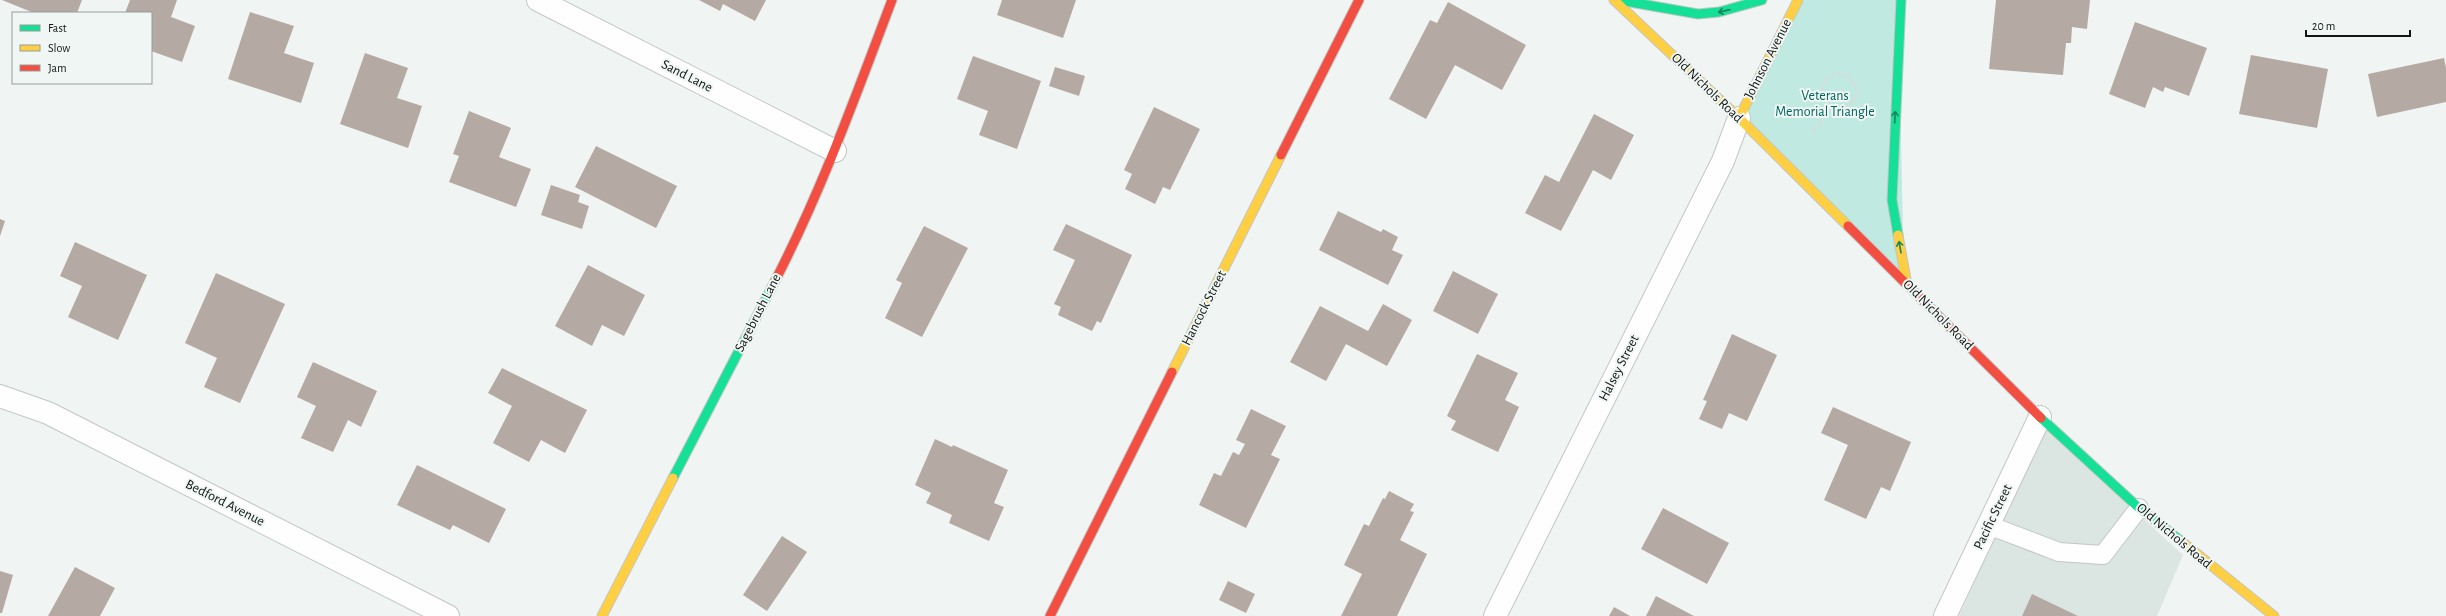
<svg xmlns="http://www.w3.org/2000/svg" width="2446" height="616" font-family="'Alegreya Sans',sans-serif">
<rect width="100%" height="100%" fill="#f0f5f3"/>
<path fill="#dbe6e3" d="M2044 428 2183 555 2157 616H1959Z"/>
<path fill="#c0e9e1" d="M1801 0H1898L1904 279 1742 119Z"/>
<path fill="#b5a9a3" d="M2 0H82L77 13H34Z
M130 0H177L171 17 195 26 182 62 151 51V13H125Z
M699 0H766L755 21 723 4 720 11Z
M1002 0H1076L1063 38 997 15Z
M1996 0H2090L2087 29 2072 27 2071 43H2066L2063 75 1989 69Z
M1448 2 1526 45 1502 90 1455 65 1426 119 1389 99 1430 20 1437 23Z
M250 12 294 26 284 53 314 63 301 103 228 79Z
M2135 22 2207 48 2189 96 2165 87 2163 92 2153 87 2145 108 2109 94Z
M365 53 408 68 397 98 422 106 408 148 340 124Z
M2251 55 2328 69 2317 128 2239 114Z
M973 56 1041 81 1017 149 979 135 988 111 957 99Z
M2444 58 2446 68V102L2377 117 2368 74Z
M1055 67 1085 76 1079 96 1049 86Z
M1154 107 1200 129 1170 190 1163 187 1155 204 1125 189 1132 174 1124 170Z
M469 111 511 128 499 157 531 169 516 207 449 182 459 156 453 154Z
M1594 114 1634 135 1611 180 1593 170 1561 231 1525 213 1545 175 1559 182Z
M596 146 677 186 656 228 575 187Z
M551 185 580 195 578 202 589 206 582 229 541 215Z
M1338 211 1381 232 1383 229 1398 237 1392 250 1403 255 1388 285 1319 250Z
M0 219 5 221 0 236Z
M1066 224 1132 255 1101 323 1097 321 1092 331 1058 315 1061 307 1054 304 1075 260 1053 250Z
M924 226 968 248 922 337 885 318 902 283 896 280Z
M75 242 147 275 118 340 68 317 82 286 60 276Z
M588 265 645 295 624 336 602 325 592 346 555 326Z
M1453 271 1498 294 1478 334 1433 311Z
M216 273 285 304 240 403 204 387 217 358 185 343Z
M1383 304 1412 320 1387 366 1346 344 1326 381 1290 362 1320 306 1368 331Z
M1732 334 1777 355 1747 421 1729 413 1722 429 1699 419 1707 401 1703 400Z
M1477 354 1518 373 1505 400 1519 407 1498 452 1451 430 1456 421 1447 416Z
M313 362 377 391 361 427 348 420 333 452 301 438 316 406 297 397Z
M502 368 587 410 565 453 541 440 529 462 493 443 512 406 488 393Z
M1833 407 1911 442 1890 491 1881 487 1866 519 1824 500 1848 445 1821 433Z
M1251 409 1286 426 1271 455 1280 459 1246 528 1199 505 1214 473 1221 476 1233 452 1239 455 1245 444 1236 440Z
M935 439 952 447 953 445 1008 470 994 503 1004 507 989 541 949 523 952 515 926 503 931 493 915 485Z
M417 465 506 509 489 543 453 525 450 530 397 505Z
M1389 491 1414 504 1410 511 1414 512 1400 540 1427 554 1397 616H1341L1362 574 1344 565 1364 524 1369 526 1383 498 1385 499Z
M1663 508 1729 543 1707 584 1641 549Z
M782 536 807 552 767 611 743 595Z
M75 567 115 588 100 616H48Z
M0 571 13 575 2 613H0Z
M1228 581 1255 594 1246 613 1219 600Z
M2032 594 2078 616H2022Z
M1656 596 1694 616H1646Z
M1614 607 1630 616H1609Z"/>
<g fill="none" stroke-linecap="round" stroke-linejoin="round">
<defs>
<path id="lane" d="M1988 525 2059 552 2103 555 2139 508"/>
<path id="street" d="M538 0 835 151
M0 396 48 413 448 616
M1495 616 1723 161 1739 118
M1945 616 2040 417"/>
<path id="fast" d="M1619 0 1698 14 1719 12 1762 0
M1898 235 1892 200 1901 0
M2041 418 2139 508 2181 541
M673 478 775 281"/>
<path id="slow" d="M1614 0 1739 118 1848 226
M1739 118 1798 0
M1898 235 1907 285
M1172 372 1281 155
M2181 541 2274 616
M602 616 673 478"/>
<path id="jam" d="M1281 155 1359 0
M1848 226 2041 418
M775 281C822 190 856 95 892 0
M1050 616 1172 372"/>
</defs>
<use href="#lane" stroke="#c3c6c5" stroke-width="20"/>
<use href="#street" stroke="#c3c6c5" stroke-width="24"/>
<use href="#fast" stroke="#c3c6c5" stroke-width="11"/>
<use href="#slow" stroke="#c3c6c5" stroke-width="11"/>
<use href="#jam" stroke="#c3c6c5" stroke-width="11"/>
<path stroke="#d9dada" stroke-width="2.5" stroke-dasharray="3 2" stroke-linecap="butt" d="M1822 91a17 17 0 1 1 34 0a17 17 0 1 1-34 0Z
M1813 131 1832 107"/>
<use href="#lane" stroke="#fdfefd" stroke-width="18"/>
<use href="#street" stroke="#fdfefd" stroke-width="22"/>
<use href="#fast" stroke="#16e098" stroke-width="9"/>
<use href="#slow" stroke="#ffcf43" stroke-width="9"/>
<use href="#jam" stroke="#f24e42" stroke-width="9"/>
</g>
<defs><path id="oneway-shaft" d="M-6 0H5M1.5-3L5.5 0L1.5 3" fill="none" stroke-width="1.6" stroke-linecap="round" stroke-linejoin="round"/></defs>
<g stroke="#14855d">
<use href="#oneway-shaft" transform="translate(1724 11) rotate(167)"/>
<use href="#oneway-shaft" transform="translate(1895 117) rotate(-87)"/>
<use href="#oneway-shaft" transform="translate(1900 247) rotate(-100)"/>
</g>
<g text-anchor="middle" dominant-baseline="central" stroke-width="4" stroke-linejoin="round" paint-order="stroke">
<g font-size="14" fill="#121514" stroke="#eff6f4">
<text transform="translate(1768 59) rotate(-63)">Johnson Avenue</text>
<text transform="translate(687 76) rotate(27)">Sand Lane</text>
<text transform="translate(1707 88) rotate(44)">Old Nichols Road</text>
<text transform="translate(1204 308) rotate(-63)">Hancock Street</text>
<text transform="translate(758 313) rotate(-63)">Sagebrush Lane</text>
<text transform="translate(1938 315) rotate(45)">Old Nichols Road</text>
<text transform="translate(1619 368) rotate(-63)">Halsey Street</text>
<text transform="translate(225 503) rotate(27)">Bedford Avenue</text>
<text transform="translate(1993 517) rotate(-64)">Pacific Street</text>
<text transform="translate(2174 536) rotate(40)">Old Nichols Road</text>
</g>
<g font-size="14" fill="#00655b" stroke="#eff6f4">
<text x="1825" y="96">Veterans<tspan x="1825" dy="16">Memorial Triangle</tspan></text>
</g>
</g>
<rect x="12" y="12" width="140" height="72" fill="#eff6f4" stroke="#979c9a"/>
<rect x="20" y="25" width="20" height="6" fill="#16e098" stroke="#979c9a"/>
<text x="48" y="32" font-size="12" fill="#121514">Fast</text>
<rect x="20" y="45" width="20" height="6" fill="#ffcf43" stroke="#979c9a"/>
<text x="48" y="52" font-size="12" fill="#121514">Slow</text>
<rect x="20" y="65" width="20" height="6" fill="#f24e42" stroke="#979c9a"/>
<text x="48" y="72" font-size="12" fill="#121514">Jam</text>
<path d="M2306 30v6h104v-6" fill="none" stroke="#121514" stroke-width="2"/>
<text x="2312" y="30" font-size="12" fill="#121514" stroke="#eff6f4" stroke-width="3" paint-order="stroke">20 m</text>
</svg>
